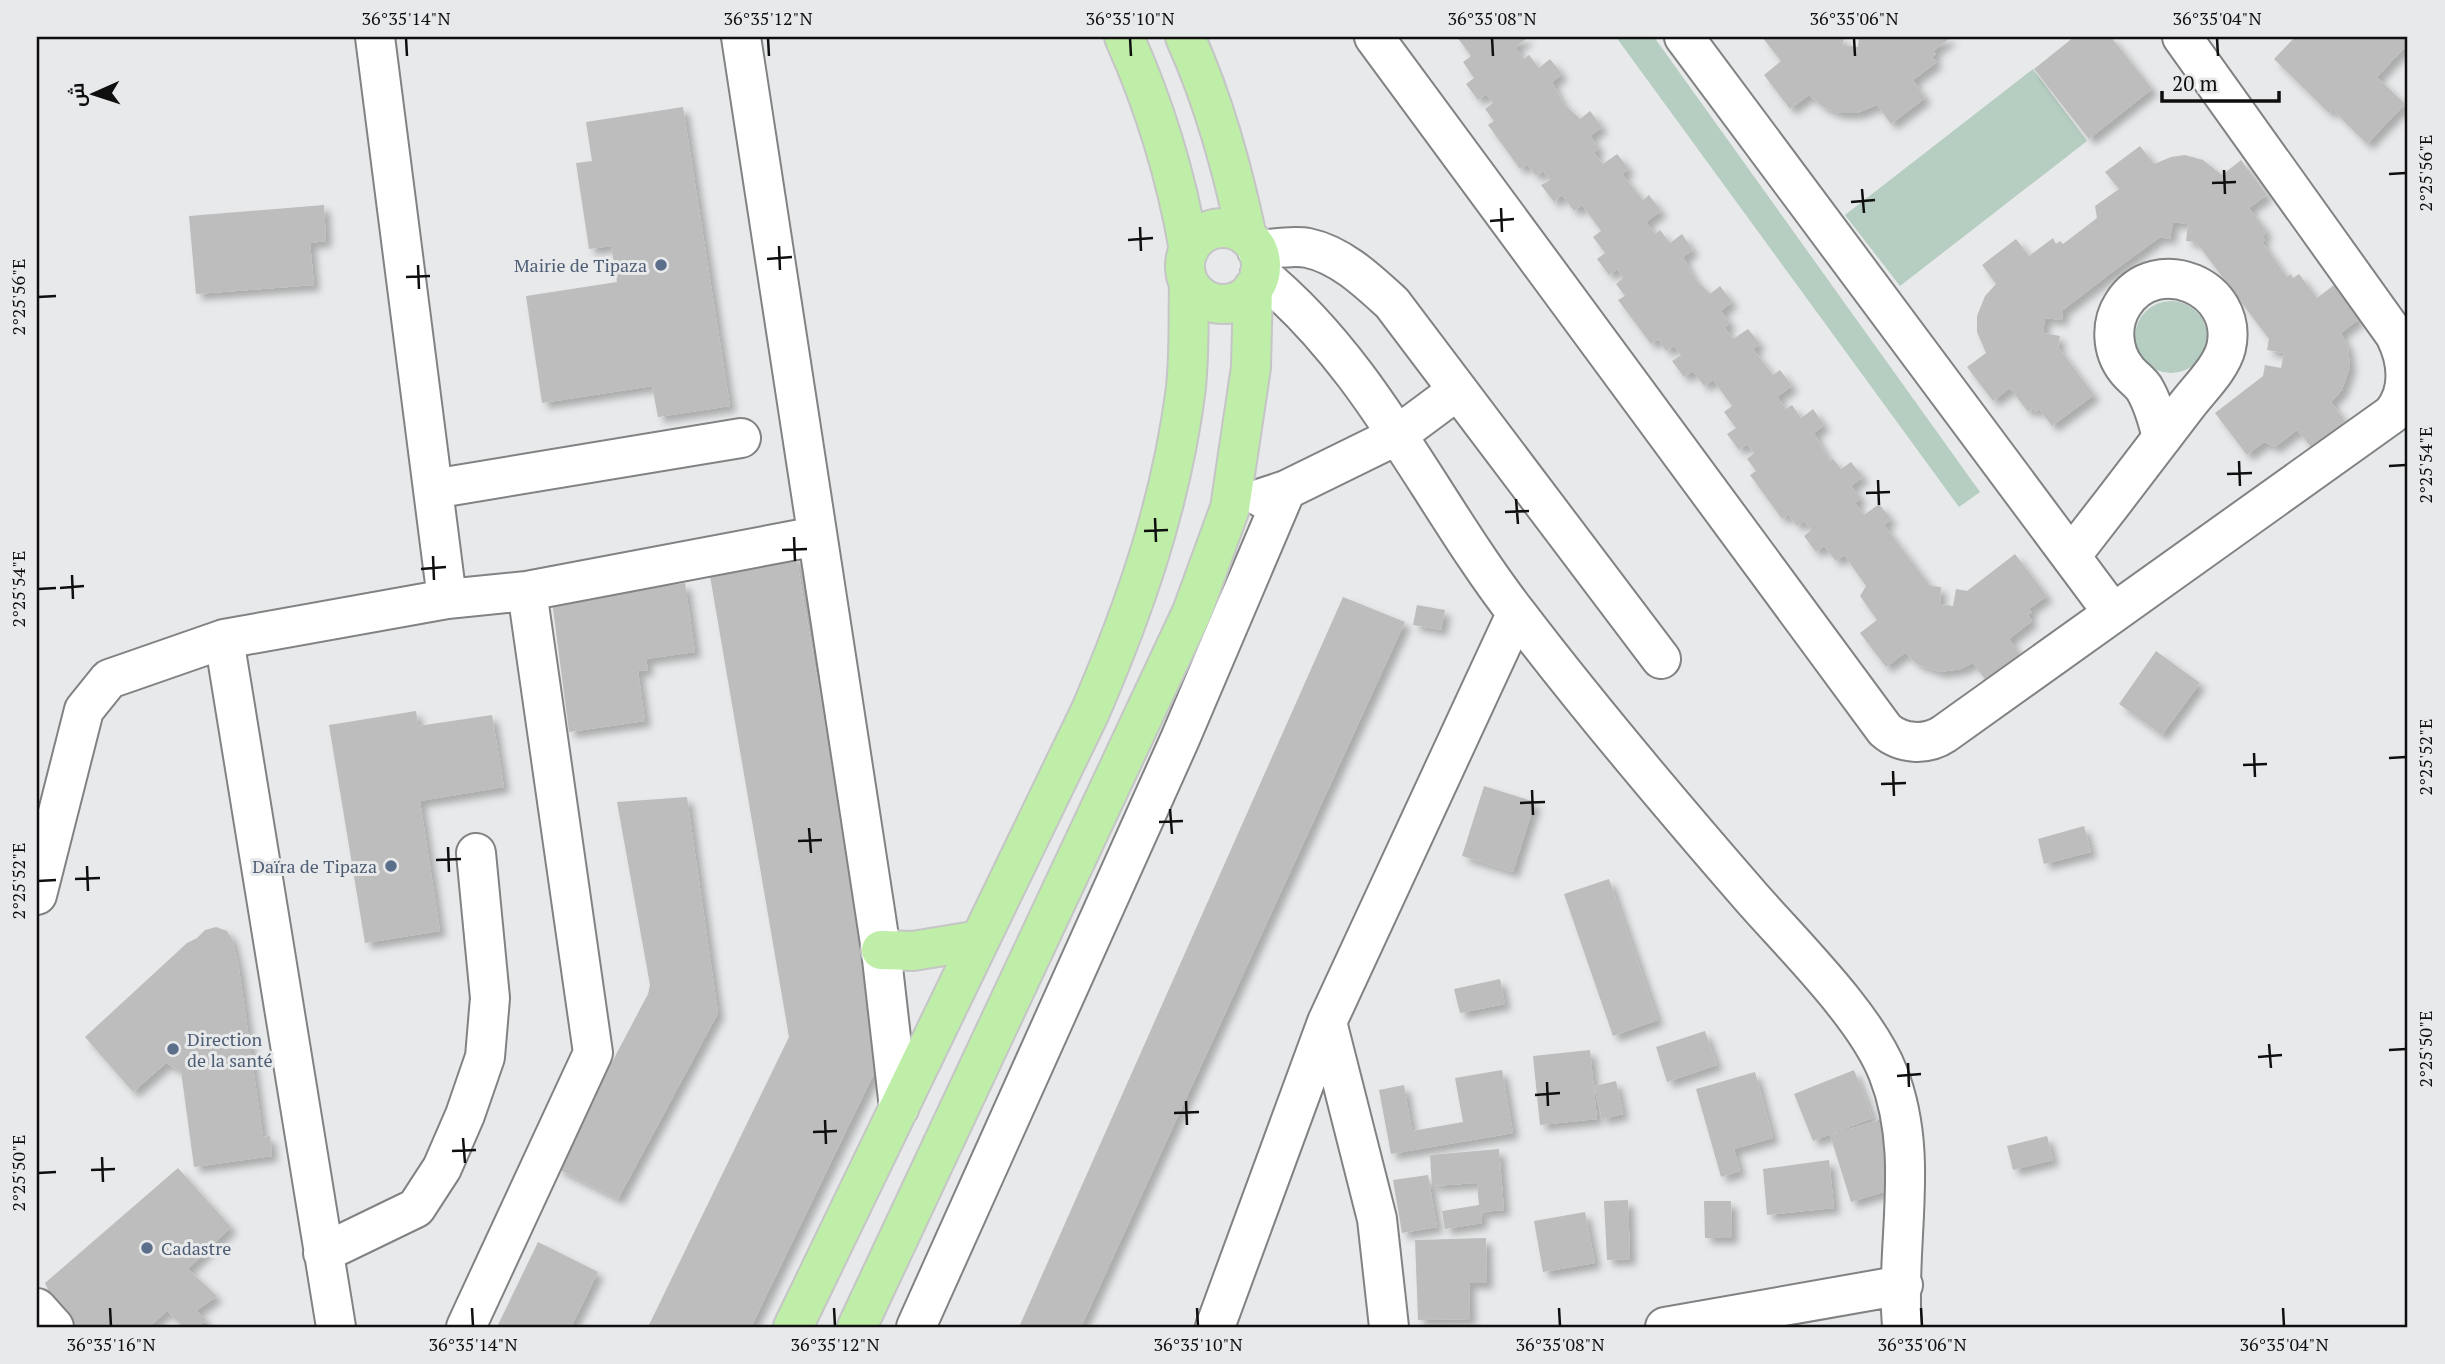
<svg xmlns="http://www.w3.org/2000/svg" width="2445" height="1364" font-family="'PT Serif',Cairo,serif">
<defs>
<filter id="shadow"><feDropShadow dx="6" dy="6" stdDeviation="3.5" flood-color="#0004"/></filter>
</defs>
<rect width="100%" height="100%" fill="#e8e9ea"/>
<path fill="#b6cdc1" d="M1616 37H1654L1980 492 1959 507Z
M2033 69 2087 141 1900 286 1845 215Z
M2135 337a36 36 0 1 1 72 0a36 36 0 1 1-72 0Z"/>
<path fill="#bebdbd" filter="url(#shadow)" d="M1457 37H1529L1515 47 1524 59 1529 55 1539 68 1550 59 1562 74 1552 82 1563 103 1580 119 1590 111 1602 127 1590 136 1599 148 1594 153 1603 164 1617 154 1629 169 1622 174 1643 200 1649 195 1661 211 1646 222 1655 234 1660 230 1670 243 1682 234 1693 250 1683 257 1694 278 1710 294 1720 286 1732 302 1721 311 1730 323 1725 328 1733 339 1748 329 1760 344 1753 349 1773 375 1780 370 1792 386 1777 397 1786 409 1792 405 1801 418 1813 409 1824 425 1814 433 1830 461 1833 459 1841 469 1851 462 1863 477 1851 486 1861 498 1855 503 1864 515 1879 504 1891 519 1884 525 1930 586 1941 587 1940 604 1953 606 1956 589 1967 591 2015 554 2047 596 2029 609 2032 612 2028 615 2032 621 2009 639 2021 656 1987 682 1973 663 1961 669 1940 672 1917 664 1905 653 1886 667 1860 633 1877 620 1860 596 1866 586 1844 555 1836 561 1824 546 1816 552 1804 536 1811 530 1804 521 1797 526 1788 514 1782 519 1750 475 1756 471 1747 459 1754 453 1747 444 1739 450 1727 434 1736 428 1724 412 1732 406 1713 380 1704 386 1693 371 1684 377 1672 361 1681 355 1674 346 1666 351 1658 339 1651 344 1618 300 1625 296 1616 284 1623 278 1617 269 1609 275 1597 259 1605 253 1593 237 1601 231 1582 205 1574 211 1562 195 1554 202 1541 185 1550 180 1543 171 1536 176 1527 164 1520 169 1488 125 1494 121 1485 109 1493 103 1486 94 1478 100 1466 84 1474 78 1463 62 1471 56Z
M1762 37H1844L1843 45 1858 47 1859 37H1952L1933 51 1936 54 1932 57 1937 62 1913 80 1925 98 1891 124 1877 105 1857 113H1838L1823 107 1809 95 1790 109 1764 75 1781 61Z
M2074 37H2111L2152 89 2089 139 2034 69Z
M2295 37H2408V44L2377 77 2405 104 2367 144 2332 109 2329 113 2274 59Z
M683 107 730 406 658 417 652 386 542 403 526 296 617 282 611 246 589 249 576 163 592 161 586 122Z
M2140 146 2154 164 2171 157 2185 155 2203 160 2222 175 2241 160 2267 195 2249 208 2267 232 2262 236 2265 240 2262 242 2287 277 2291 274 2293 278 2299 274 2317 298 2334 285 2359 319 2341 333 2348 348 2350 367 2342 390 2331 402 2345 421 2311 447 2297 430 2275 447 2264 442 2247 455 2215 413 2263 376 2265 365 2281 368 2284 353 2267 350 2269 339 2196 242 2186 241 2188 224 2173 222 2170 239 2160 237 2111 273 2063 310 2062 320 2045 318 2043 333 2060 336 2058 347 2094 395 2052 426 2039 409 2036 412 2033 408 2028 412 2010 388 1993 401 1967 367 1986 353 1977 332V316L1985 296 1996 284 1982 265 2016 239 2029 256 2053 238 2056 244 2060 241 2063 244 2097 218 2095 206 2119 189 2105 172Z
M324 205 326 241 310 243 314 285 196 294 189 216Z
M796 555 882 1057 751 1327H648L789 1037 709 570Z
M685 583 695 652 646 659 648 670 638 671 645 721 569 732 552 601Z
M1343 597 1405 622 1081 1327H1019Z
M1417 605 1445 610 1441 630 1413 625Z
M2156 651 2200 683 2162 735 2119 704Z
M416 711 418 726 492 715 504 787 420 801 440 931 365 943 329 725Z
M1484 786 1535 802 1513 872 1462 856Z
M687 797 718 1013 618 1199 556 1168 648 994 650 985 617 802Z
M2084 826 2091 852 2044 864 2038 839Z
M1609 879 1658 1020 1613 1036 1564 894Z
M216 927 227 931 232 939 239 969 263 1137 270 1136 272 1156 194 1167 181 1071 166 1063 133 1092 85 1037 187 943 197 938 205 930Z
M1500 979 1505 1004 1460 1013 1454 989Z
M1705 1031 1717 1065 1667 1082 1656 1047Z
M1590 1050 1597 1119 1540 1125 1533 1056Z
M1502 1070 1513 1133 1391 1154 1379 1090 1404 1085 1412 1131 1463 1122 1455 1078Z
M1854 1070 1873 1118 1813 1141 1794 1094Z
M1755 1072 1773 1138 1734 1149 1740 1171 1721 1177 1696 1089Z
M1616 1081 1623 1114 1602 1119 1594 1086Z
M1885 1118 1906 1185 1851 1202 1830 1135Z
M2047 1136 2053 1160 2013 1170 2007 1146Z
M1499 1149 1504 1210 1481 1212 1482 1223 1445 1229 1442 1211 1479 1205 1477 1183 1432 1186 1430 1155Z
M1829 1160 1834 1208 1767 1215 1763 1169Z
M178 1168 231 1227 188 1269 217 1296 196 1311 207 1320 197 1327H183L167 1311 149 1327H65L45 1283Z
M1428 1175 1437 1227 1402 1233 1393 1180Z
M1628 1200 1630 1259 1607 1260 1604 1201Z
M1704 1201H1731L1732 1238H1705Z
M1585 1212 1595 1263 1543 1272 1534 1221Z
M1486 1238 1487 1283H1469L1470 1319 1418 1320 1415 1240Z
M538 1242 598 1272 571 1327H497Z"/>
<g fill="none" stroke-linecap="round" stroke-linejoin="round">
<defs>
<path id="minor" d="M741 37 881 950 899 1108
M1374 37 1885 730C1901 744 1926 746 1944 734L2392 414C2411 391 2408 361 2395 335L2182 37
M1684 37 2113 613
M1257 250C1273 249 1293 245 1308 248 1341 255 1368 281 1392 303L1661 659
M1260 274C1372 365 1431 503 1518 615 1592 712 1671 805 1751 897 1793 945 1866 1016 1888 1073 1921 1156 1895 1242 1902 1327
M433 489 741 438
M1262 498 1286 490 1396 436 1458 390
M2071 556C2110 506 2149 455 2187 405 2200 388 2221 368 2226 348 2240 287 2156 252 2123 304 2110 324 2112 351 2126 369 2131 376 2139 381 2144 388 2153 403 2158 421 2162 438
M527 591 817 536
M447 599 527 591 593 1053 466 1327
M37 895 84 710 109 679 224 639
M1327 1022 1377 1219 1389 1327
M323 1253 416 1208 442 1168 465 1115 485 1057 490 998 476 853
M37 1308 54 1327
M336 1327 224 639 447 599 375 37
M916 1327 1180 739 1286 490
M1215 1327 1327 1022 1516 614
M1665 1327 1903 1285"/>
<path id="major" d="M1124 37C1155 106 1176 175 1189 250
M1185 37C1214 101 1232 168 1247 237
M1185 266a38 38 0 1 1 76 0a38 38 0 1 1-76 0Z
M881 950 913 951 980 940
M793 1327 1090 712C1134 610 1170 507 1185 395 1190 359 1188 320 1189 283
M857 1327 1192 612 1230 508 1251 367 1253 288"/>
</defs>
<use href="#minor" stroke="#818283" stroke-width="42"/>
<use href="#major" stroke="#c5c5c6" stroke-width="42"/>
<use href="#minor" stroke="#fff" stroke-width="38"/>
<use href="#major" stroke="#bfeea9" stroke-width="38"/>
</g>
<path fill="none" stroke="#0f0f10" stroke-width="2.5" d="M406 38 407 56M768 38 769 56M1130 38 1131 56M1492 38 1493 56M1854 38 1855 56M2217 38 2218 56M2224 170 2225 194M2389 174 2406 173M2212 183 2236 182M1862 189 1864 213M1851 202 1875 200M1501 208 1502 232M1490 221 1514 219M1140 227 1141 251M1128 240 1153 238M779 246 780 270M767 259 792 257M418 265 419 289M406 277 430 276M38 297 56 296M2239 461 2240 486M2389 466 2406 465M2227 474 2252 473M1878 480 1879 505M1866 493 1890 492M1516 499 1518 524M1505 512 1529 511M1155 518 1156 542M1144 531 1168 530M794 537 795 561M782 550 807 549M433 556 434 580M421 569 446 567M72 575 73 599M60 588 84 586M38 589 56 588M2254 753 2255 777M2389 758 2406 757M2243 765 2267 764M1893 771 1894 796M1881 784 1906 783M1532 790 1533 815M1520 803 1545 802M1170 809 1172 834M1159 822 1183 821M809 828 811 853M798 841 822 840M448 847 449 872M436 860 461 859M87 866 88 891M75 879 100 878M38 881 56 880M2269 1044 2271 1068M2389 1050 2406 1049M2258 1057 2282 1055M1908 1063 1909 1087M1897 1076 1921 1074M1547 1082 1548 1106M1535 1095 1560 1093M1186 1101 1187 1125M1174 1113 1199 1112M825 1120 826 1144M813 1132 837 1131M463 1138 465 1163M452 1151 476 1150M102 1157 103 1182M91 1170 115 1169M38 1173 56 1172M110 1308 111 1326M472 1308 473 1326M834 1308 835 1326M1197 1308 1198 1326M1559 1308 1560 1326M1921 1308 1922 1326M2283 1308 2284 1326"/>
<g fill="#5c6f8a" stroke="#e8e9ea" stroke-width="2.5">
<circle cx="661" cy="265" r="7"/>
<circle cx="391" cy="866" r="7"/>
<circle cx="173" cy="1049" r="7"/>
<circle cx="147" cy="1248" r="7"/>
</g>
<g text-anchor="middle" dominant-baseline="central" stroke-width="6" stroke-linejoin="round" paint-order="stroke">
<g font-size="18" fill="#4e5e75" stroke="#e8e9ea" text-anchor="end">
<text x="647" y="265">Mairie de Tipaza</text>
<text x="377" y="866">Daïra de Tipaza</text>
<text x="187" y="1039" text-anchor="start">Direction<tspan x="187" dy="21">de la santé</tspan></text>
<text x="161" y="1248" text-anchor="start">Cadastre</text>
</g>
</g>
<rect width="2445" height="1364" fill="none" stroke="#e8e9ea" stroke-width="77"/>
<g transform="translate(94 94) rotate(267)" stroke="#e8e9ea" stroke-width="5" paint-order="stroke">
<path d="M0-5L12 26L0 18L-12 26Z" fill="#0f0f10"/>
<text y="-10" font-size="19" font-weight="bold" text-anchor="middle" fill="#0f0f10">ش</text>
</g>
<path d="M2162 91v10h117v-10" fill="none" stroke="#0f0f10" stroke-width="3.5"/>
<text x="2172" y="91" font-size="21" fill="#0f0f10" stroke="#e8e9ea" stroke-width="5" paint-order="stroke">20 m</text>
<rect x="38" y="38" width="2368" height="1288" fill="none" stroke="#0f0f10" stroke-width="2.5"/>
<g font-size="18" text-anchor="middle" fill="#0f0f10">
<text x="406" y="25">36°35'14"N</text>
<text x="768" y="25">36°35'12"N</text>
<text x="1130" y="25">36°35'10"N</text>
<text x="1492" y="25">36°35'08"N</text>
<text x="1854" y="25">36°35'06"N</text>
<text x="2217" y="25">36°35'04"N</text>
<text transform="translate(2426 173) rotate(-90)" y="6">2°25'56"E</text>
<text transform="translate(19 297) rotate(-90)" y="6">2°25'56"E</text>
<text transform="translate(2426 465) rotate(-90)" y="6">2°25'54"E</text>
<text transform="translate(19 589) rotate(-90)" y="6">2°25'54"E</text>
<text transform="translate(2426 757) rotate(-90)" y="6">2°25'52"E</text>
<text transform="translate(19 881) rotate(-90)" y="6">2°25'52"E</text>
<text transform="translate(2426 1049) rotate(-90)" y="6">2°25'50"E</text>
<text transform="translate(19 1173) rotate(-90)" y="6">2°25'50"E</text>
<text x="111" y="1351">36°35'16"N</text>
<text x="473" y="1351">36°35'14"N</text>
<text x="835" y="1351">36°35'12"N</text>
<text x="1198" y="1351">36°35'10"N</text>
<text x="1560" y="1351">36°35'08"N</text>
<text x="1922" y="1351">36°35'06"N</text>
<text x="2284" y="1351">36°35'04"N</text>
</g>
</svg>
